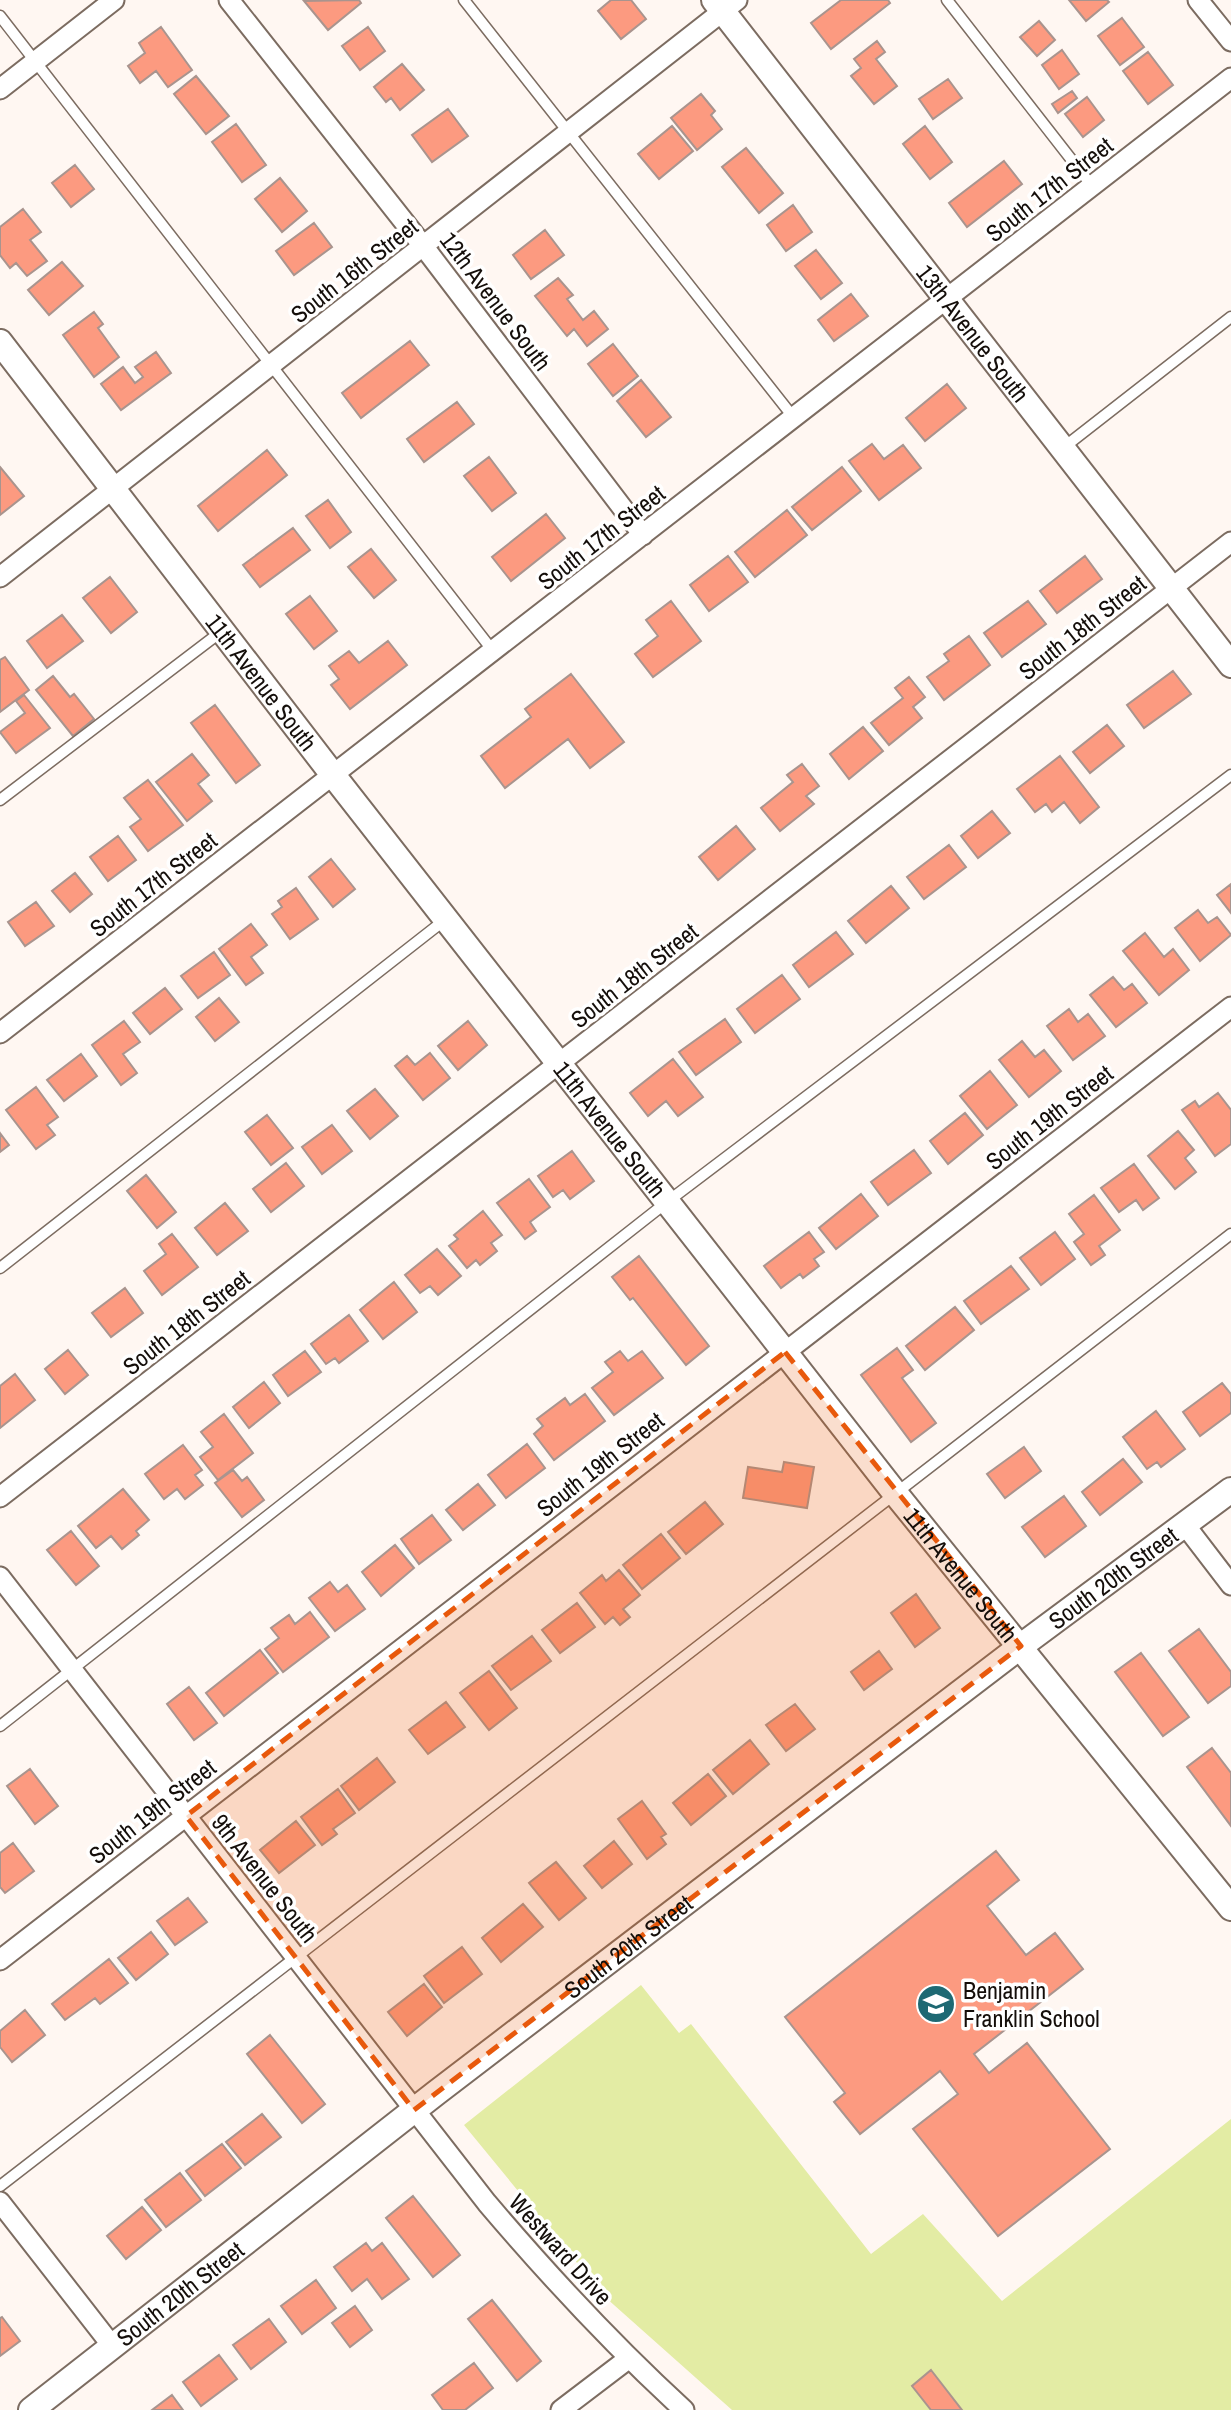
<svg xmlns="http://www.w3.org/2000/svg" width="1231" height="2410" font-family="'Archivo Narrow',sans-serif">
<rect width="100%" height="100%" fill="#fff7f2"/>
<path fill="#e3eca4" d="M641 1985 679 2033 691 2024 871 2254 923 2214 1002 2301 1231 2119V2410H732L605 2297 464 2125Z"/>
<path fill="#fc9a80" stroke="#a9948e" stroke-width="2" d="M359 0 361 3 328 30 304 1Z
M611 0H631L646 19 621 39 598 11Z
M841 0H888L890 3 831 49 811 23Z
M1069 0H1107L1109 2 1086 21Z
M1122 18 1144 47 1120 65 1098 36Z
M1039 21 1055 40 1037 56 1020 37Z
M161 27 192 70 168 87 156 71 140 83 128 66 145 53 139 43Z
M368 27 385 51 360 70 342 46Z
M877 41 885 52 876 59 897 86 874 104 851 76 861 68 854 59Z
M1062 50 1079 74 1059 89 1042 65Z
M1148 52 1173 85 1148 104 1123 71Z
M402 64 424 90 400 110 391 98 386 102 374 87Z
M196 76 229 116 206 134 174 94Z
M948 79 962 98 933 119 919 99Z
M1072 91 1077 98 1058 113 1052 104Z
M701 94 715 111 711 115 722 129 697 150 671 118Z
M1087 97 1104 120 1083 137 1065 114Z
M448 109 468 136 432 162 412 135Z
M236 124 266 165 242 182 212 142Z
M672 126 693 151 659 179 638 154Z
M925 126 952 162 930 179 903 144Z
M746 148 783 193 759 213 722 167Z
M1004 161 1022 184 967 227 949 203Z
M75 165 94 189 71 207 52 183Z
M280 178 307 211 282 232 255 199Z
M793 205 812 232 786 251 767 225Z
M23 209 41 232 30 240 47 261 27 276 16 263 10 268 0 255V227Z
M314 223 332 247 294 275 276 251Z
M545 230 564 255 531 279 513 255Z
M816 250 842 283 821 299 795 266Z
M62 262 83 286 49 315 28 290Z
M558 278 573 295 567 299 583 320 594 311 608 329 587 346 574 329 567 336 535 296Z
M851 294 868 316 834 341 818 320Z
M94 312 103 324 98 328 119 357 94 377 63 335Z
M410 341 429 365 361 418 342 393Z
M613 344 638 376 613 396 588 364Z
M156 352 171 373 121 410 101 384 123 367 135 383 143 377 135 367Z
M641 380 671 417 646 437 617 401Z
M947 384 966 408 925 441 906 418Z
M457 402 474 424 424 462 407 439Z
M872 444 884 459 903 445 921 468 879 500 849 461Z
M267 450 287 475 218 531 198 506Z
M489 457 516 493 492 511 464 476Z
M0 467 24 496 0 515Z
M842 467 861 491 812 530 792 507Z
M328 500 351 532 330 548 306 516Z
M787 510 807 535 755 577 735 552Z
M546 514 565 538 511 581 492 557Z
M293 528 310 550 260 587 243 565Z
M371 549 396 580 374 598 348 567Z
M728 556 748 582 709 611 690 585Z
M1085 556 1102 579 1057 613 1040 591Z
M110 577 137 612 111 633 83 598Z
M310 596 337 631 314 649 286 614Z
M671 601 701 641 653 677 635 654 658 636 646 620Z
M1028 601 1046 624 1002 657 984 633Z
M62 615 83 641 47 668 27 641Z
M969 636 990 665 944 700 927 677 949 661 944 654Z
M388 641 407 665 350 709 331 685 339 679 329 666 349 651 359 663Z
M5 657 29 690 0 712V660Z
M1173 671 1191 694 1144 728 1127 705Z
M571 674 624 742 590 768 568 739 505 788 481 756 531 717 525 709Z
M53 676 70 697 74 694 94 719 73 736 36 690Z
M909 677 925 697 913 707 922 718 889 745 871 723 903 698 895 688Z
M24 695 50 728 16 753 0 732 25 713 16 701Z
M215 705 260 765 236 783 191 723Z
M1107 725 1124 746 1090 773 1073 752Z
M863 727 883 751 849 779 830 754Z
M192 754 209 775 198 784 212 801 187 821 156 782Z
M1060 756 1099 807 1080 823 1064 802 1052 812 1046 804 1035 812 1017 789Z
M802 764 819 786 806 796 814 804 780 831 761 808 793 782 787 775Z
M148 780 183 825 148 851 130 827 141 819 124 798Z
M992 811 1010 833 978 858 961 836Z
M736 826 755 849 718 880 699 857Z
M118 836 136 860 108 881 90 857Z
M949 845 966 867 924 899 907 877Z
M331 859 355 889 333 907 309 877Z
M75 873 92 894 70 912 52 891Z
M1231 884V913L1217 895Z
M891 886 909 908 866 943 848 921Z
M296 888 318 919 290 939 272 914 282 907 278 901Z
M36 902 54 926 25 946 8 922Z
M1198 910 1208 923 1217 917 1231 935 1200 961 1175 928Z
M251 924 267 945 251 957 263 973 246 985 219 949Z
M836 932 853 954 809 987 793 965Z
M1145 933 1164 957 1173 949 1189 970 1159 995 1123 951Z
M214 952 230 975 198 998 181 976Z
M782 975 800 999 755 1033 737 1009Z
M1113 977 1124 990 1132 984 1147 1003 1116 1027 1090 995Z
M165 988 182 1009 150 1034 133 1013Z
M219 998 239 1022 215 1041 196 1017Z
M1069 1009 1078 1022 1088 1014 1105 1036 1073 1060 1047 1026Z
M725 1019 741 1042 696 1075 679 1052Z
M124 1021 140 1042 123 1054 137 1073 121 1085 92 1045Z
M468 1021 487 1045 458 1070 438 1046Z
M1022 1041 1035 1057 1044 1050 1061 1071 1029 1097 999 1060Z
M430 1053 450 1078 423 1100 395 1066 407 1056 415 1065Z
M81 1054 97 1076 64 1101 47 1080Z
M673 1059 703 1097 678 1116 666 1101 648 1116 630 1093Z
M990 1071 1017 1105 987 1129 960 1096Z
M36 1087 58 1117 47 1125 55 1135 36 1149 6 1110Z
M375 1089 398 1116 370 1139 347 1111Z
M1218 1093 1231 1110V1144L1215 1156 1182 1110 1195 1101 1199 1107Z
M965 1113 983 1135 948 1164 930 1141Z
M267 1115 293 1148 271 1165 245 1132Z
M332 1125 352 1151 322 1174 302 1147Z
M1178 1131 1194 1150 1185 1158 1196 1172 1175 1189 1148 1156Z
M0 1133 9 1145 0 1152Z
M914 1150 931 1173 888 1205 871 1182Z
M572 1151 594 1181 570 1199 563 1190 553 1197 538 1176Z
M286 1163 304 1186 271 1212 253 1189Z
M1134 1164 1159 1198 1143 1210 1136 1200 1119 1212 1101 1188Z
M146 1175 176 1212 157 1228 127 1191Z
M529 1179 550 1207 530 1222 536 1231 525 1239 497 1203Z
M861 1194 878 1216 836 1249 819 1228Z
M1094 1195 1120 1230 1099 1246 1105 1255 1091 1265 1074 1242 1084 1234 1069 1214Z
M225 1203 248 1231 217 1255 195 1228Z
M483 1211 502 1235 491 1243 497 1251 480 1265 476 1260 467 1268 449 1246 458 1239 454 1235Z
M809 1232 824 1252 814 1259 819 1266 803 1278 800 1274 781 1288 764 1266Z
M1055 1232 1075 1259 1041 1285 1020 1258Z
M172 1234 198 1267 162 1295 144 1271 166 1254 159 1244Z
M437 1249 461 1276 438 1295 430 1286 420 1293 405 1275Z
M639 1256 709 1346 686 1365 633 1298 630 1300 612 1277Z
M1011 1266 1029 1289 981 1324 964 1301Z
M394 1282 417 1312 383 1339 360 1310Z
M125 1288 143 1313 111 1337 92 1313Z
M955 1307 974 1330 925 1370 906 1346Z
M349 1315 368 1341 339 1363 335 1358 326 1364 311 1344Z
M897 1348 913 1370 902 1378 936 1423 911 1442 861 1375Z
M68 1350 88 1375 65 1394 45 1369Z
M305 1351 321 1372 288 1396 273 1375Z
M620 1351 628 1361 642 1351 663 1378 614 1415 592 1388 613 1372 605 1362Z
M15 1374 35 1400 0 1428V1386Z
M264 1382 280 1403 249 1428 233 1407Z
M1222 1383 1231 1394V1413L1200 1436 1183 1412Z
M585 1394 605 1421 554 1460 534 1434 543 1426 537 1419 565 1398 570 1405Z
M1156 1411 1185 1449 1161 1467 1157 1462 1147 1469 1123 1437Z
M224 1414 253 1453 218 1480 200 1457 213 1447 201 1432Z
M527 1444 545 1468 506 1498 488 1475Z
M183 1445 202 1470 195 1475 203 1485 185 1499 177 1489 164 1499 145 1474Z
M1024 1447 1041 1471 1005 1498 987 1474Z
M1123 1459 1142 1482 1100 1515 1082 1492Z
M784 1462 814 1467 807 1508 743 1498 748 1467 782 1472Z
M233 1470 242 1481 247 1477 264 1500 242 1517 215 1483Z
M478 1484 495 1505 463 1530 446 1510Z
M123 1489 149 1520 136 1531 139 1535 122 1549 111 1536 96 1548 78 1526Z
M1064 1496 1086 1526 1045 1557 1022 1527Z
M705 1502 723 1524 686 1554 668 1532Z
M432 1515 451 1540 419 1564 401 1539Z
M71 1531 99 1566 76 1585 47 1550Z
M661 1534 680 1558 642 1589 623 1565Z
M395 1545 414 1568 381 1596 362 1572Z
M619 1570 640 1595 623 1609 630 1617 620 1625 613 1617 605 1624 580 1593 602 1575 606 1581Z
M330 1582 338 1592 347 1585 365 1609 335 1631 309 1598Z
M916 1594 940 1628 915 1647 891 1613Z
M577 1603 595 1627 560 1653 542 1630Z
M310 1612 329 1637 283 1672 265 1649 279 1638 271 1628 289 1615 295 1624Z
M1199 1629 1231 1672V1686L1208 1703 1169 1651Z
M532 1636 551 1661 511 1690 492 1666Z
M260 1650 278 1673 224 1716 206 1693Z
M879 1651 892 1669 864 1690 851 1672Z
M1141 1653 1189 1717 1163 1736 1115 1672Z
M489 1671 517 1708 489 1730 460 1693Z
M189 1687 217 1723 194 1740 167 1704Z
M446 1702 465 1727 428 1754 409 1730Z
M795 1704 815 1729 786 1751 766 1725Z
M750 1740 769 1764 733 1794 713 1770Z
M1212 1748 1231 1773V1826L1187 1767Z
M377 1758 395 1782 359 1810 341 1786Z
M30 1769 58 1806 35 1824 7 1786Z
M708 1774 726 1796 691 1825 673 1803Z
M338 1789 355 1813 333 1829 337 1834 322 1845 301 1817Z
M642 1801 666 1834 661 1837 666 1844 647 1859 618 1819Z
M296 1821 315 1845 279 1873 260 1850Z
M614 1841 632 1864 602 1888 584 1866Z
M13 1843 34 1871 5 1893 0 1887V1853Z
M996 1851 1019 1880 987 1906 1026 1955 1055 1933 1083 1969 974 2054 989 2073 1027 2043 1110 2149 998 2236 913 2129 958 2094 940 2071 860 2134 834 2102 845 2093 785 2017Z
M556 1862 586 1898 559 1920 529 1883Z
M188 1898 207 1922 175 1945 157 1921Z
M523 1904 543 1927 501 1962 482 1938Z
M151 1932 168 1954 136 1980 118 1958Z
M462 1947 482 1974 444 2003 424 1976Z
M109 1959 128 1983 100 2004 95 1998 65 2020 52 2004Z
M424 1984 442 2007 407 2036 388 2012Z
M25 2010 45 2035 12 2062 0 2047V2031Z
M270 2035 325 2104 302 2123 247 2054Z
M262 2114 281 2137 245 2165 226 2142Z
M222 2144 241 2168 205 2196 186 2171Z
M180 2173 201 2200 166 2227 145 2200Z
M413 2196 460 2255 433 2277 386 2218Z
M142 2207 161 2230 126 2259 107 2236Z
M366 2243 372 2251 382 2243 409 2279 382 2299 367 2279 352 2291 334 2267Z
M316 2280 336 2308 302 2334 281 2306Z
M492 2300 541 2361 517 2381 468 2319Z
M355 2306 372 2330 350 2347 332 2323Z
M2 2317 20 2341 0 2356V2318Z
M269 2319 286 2342 251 2369 233 2345Z
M219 2355 237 2379 201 2406 183 2382Z
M474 2363 493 2388 465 2410H443L432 2395Z
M931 2370 962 2410H931L912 2386Z
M172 2395 183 2410H152Z"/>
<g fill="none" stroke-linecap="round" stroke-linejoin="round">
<defs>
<path id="service" d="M464 0 794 418
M947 0 1092 186
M0 16 493 651
M1063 448 1231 317
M0 800 222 631
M0 1268 446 919
M0 1726 667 1202 1231 775
M0 2186 1231 1234"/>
<path id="minor" d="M229 0 424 247 643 535
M1198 0 1231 41
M0 89 114 0
M0 577 737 0
M0 1033 1231 78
M0 1497 1231 542
M1185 1525 1231 1585
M0 1577 487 2203C549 2276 613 2345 684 2410
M0 1960 1231 1007
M0 2202 113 2347
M561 2410 628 2359"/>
<g id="tertiary">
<path id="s1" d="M714 0 1231 665"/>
<path id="s2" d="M0 342 333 775 895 1493 1231 1908"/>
<path id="s3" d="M31 2410 436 2093 1021 1646 1231 1490"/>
</g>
</defs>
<use href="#service" stroke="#7c6c61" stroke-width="13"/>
<use href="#minor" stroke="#7c6c61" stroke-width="23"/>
<use href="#tertiary" stroke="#7c6c61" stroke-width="28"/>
<use href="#service" stroke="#fff" stroke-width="10"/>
<use href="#minor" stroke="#fff" stroke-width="19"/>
<use href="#tertiary" stroke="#fff" stroke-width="24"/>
</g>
<path fill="#e8590c" fill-opacity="0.2" stroke="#e8590c" stroke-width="5" stroke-dasharray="14 9" stroke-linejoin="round" d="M785 1352 1021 1646 414 2110 186 1816Z"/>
<defs>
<symbol id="school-disc" viewBox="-11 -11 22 22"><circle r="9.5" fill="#1e6973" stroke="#fff"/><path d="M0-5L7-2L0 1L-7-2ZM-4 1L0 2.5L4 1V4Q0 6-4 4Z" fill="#fff"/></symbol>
</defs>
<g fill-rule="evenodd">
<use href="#school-disc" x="914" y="1982" width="44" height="44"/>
</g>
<g text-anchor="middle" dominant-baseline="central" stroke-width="7" stroke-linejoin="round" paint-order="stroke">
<g font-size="24" fill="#140e0a" stroke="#fff">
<text transform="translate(1049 189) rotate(-38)">South 17th Street</text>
<text transform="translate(354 270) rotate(-38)">South 16th Street</text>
<text transform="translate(496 301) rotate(53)">12th Avenue South</text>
<text stroke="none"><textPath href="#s1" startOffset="422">13th Avenue South</textPath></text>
<text transform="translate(601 537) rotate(-38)">South 17th Street</text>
<text transform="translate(1082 627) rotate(-38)">South 18th Street</text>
<text stroke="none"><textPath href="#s2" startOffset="429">11th Avenue South</textPath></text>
<text transform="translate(153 884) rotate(-38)">South 17th Street</text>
<text transform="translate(634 975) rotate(-38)">South 18th Street</text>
<text transform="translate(1049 1117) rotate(-38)">South 19th Street</text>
<text stroke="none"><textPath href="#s2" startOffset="996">11th Avenue South</textPath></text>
<text transform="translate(186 1322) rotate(-38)">South 18th Street</text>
<text transform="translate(600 1464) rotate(-38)">South 19th Street</text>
<text stroke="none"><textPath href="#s2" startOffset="1563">11th Avenue South</textPath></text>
<text stroke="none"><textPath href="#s3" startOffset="1365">South 20th Street</textPath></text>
<text transform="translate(152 1811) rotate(-38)">South 19th Street</text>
<text transform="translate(265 1878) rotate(52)">9th Avenue South</text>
<text stroke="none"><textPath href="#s3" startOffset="756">South 20th Street</textPath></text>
<text transform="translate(561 2249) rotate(48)">Westward Drive</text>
<text stroke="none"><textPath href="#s3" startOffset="189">South 20th Street</textPath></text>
</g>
<g font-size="24" fill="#140e0a" stroke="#fff" text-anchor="start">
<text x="963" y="1990">Benjamin<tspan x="963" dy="28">Franklin School</tspan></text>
</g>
</g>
</svg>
